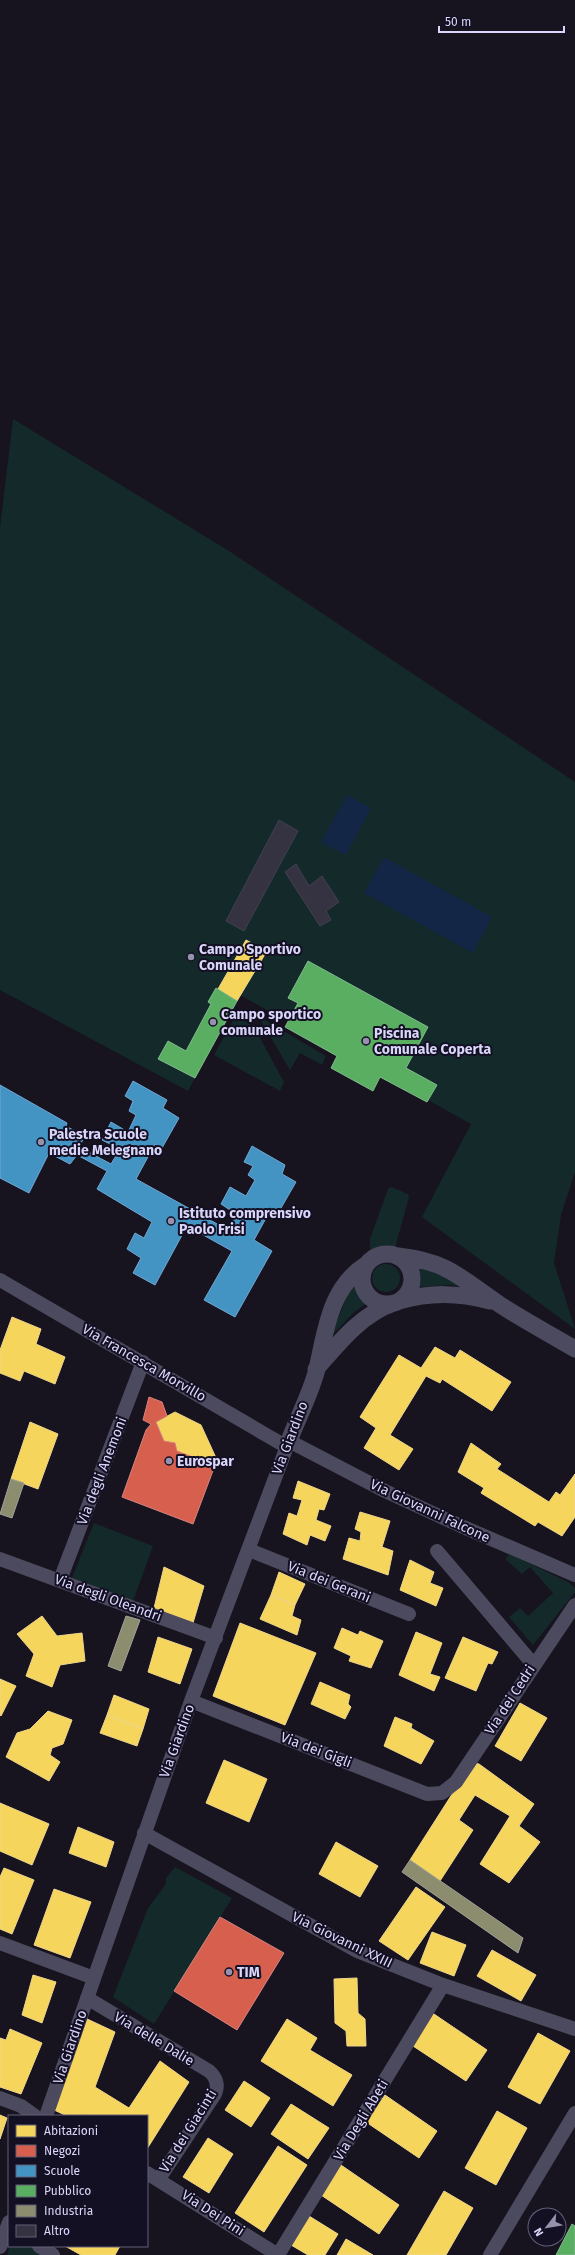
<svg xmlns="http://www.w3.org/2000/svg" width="575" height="2255" font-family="'Fira Sans',sans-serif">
<rect width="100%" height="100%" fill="#17141f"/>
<path fill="#14292a" d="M13 419 229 551 575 782V1172L561 1215 554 1263 575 1329 422 1217 471 1124 240 995 188 1091 0 990V528Z
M236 1015 254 1027 284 1082 280 1091 214 1055Z
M258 1016 326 1056 322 1065 300 1053 290 1070Z
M391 1187 408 1194 409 1197 395 1248 380 1249 370 1253V1239L388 1189Z
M419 1261 472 1289 451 1285 419 1287 416 1266Z
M372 1278a14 14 0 1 1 28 0a14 14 0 1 1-28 0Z
M356 1284 360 1293 367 1303 353 1313 330 1338 349 1291Z
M94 1523 153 1546 133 1601 72 1578Z
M510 1554 568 1582 575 1588V1592L533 1645 509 1617 520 1608 528 1616 553 1593 530 1567 522 1574 506 1560 507 1556Z
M175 1867 232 1898 154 2024 113 1997 148 1908 166 1884V1878Z
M10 2246H39L53 2255H7Z"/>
<path fill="#142645" d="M347 795 371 808 346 855 321 842Z
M384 857 492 917 473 953 364 893Z"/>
<path fill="#f6d55c" stroke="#eed58c" d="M246 940 267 951 237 1001 218 989Z
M12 1317 41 1329 36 1344 65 1357 55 1384 24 1371 20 1381 0 1373V1350Z
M435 1347 455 1358 460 1350 511 1382 492 1411 442 1379 440 1383 426 1376 390 1435 413 1449 399 1470 364 1448 376 1428 360 1417 399 1355 421 1368Z
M175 1412 201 1425 217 1460 206 1462 177 1451 175 1443 164 1441 156 1422Z
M30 1422 58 1434 38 1489 11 1479Z
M471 1443 501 1464 497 1469 549 1502 556 1492 560 1495 575 1474V1517L562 1536 538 1522 535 1526 481 1493 484 1488 458 1472Z
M298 1481 330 1494 324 1510 319 1509 316 1520 331 1526 325 1541 310 1535 307 1545 283 1534 289 1513 297 1516 302 1500 293 1498Z
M360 1512 390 1521 382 1547 393 1551 388 1575 343 1559 349 1538 360 1541 361 1532 355 1529Z
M410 1560 434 1572 430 1583 443 1588 436 1606 400 1590Z
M164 1567 204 1586 193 1623 154 1608Z
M279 1572 305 1584 295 1605 271 1595Z
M271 1595 295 1605 292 1616 301 1620 297 1635 260 1619Z
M42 1616 57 1636 82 1633 85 1661 60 1665 52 1687 26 1676 34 1654 17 1634Z
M240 1623 316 1653 285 1725 213 1696Z
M342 1628 358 1635 360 1631 383 1641 371 1668 349 1661 351 1656 334 1648Z
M416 1632 442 1643 430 1674 440 1677 434 1691 399 1675Z
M158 1637 192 1649 180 1684 148 1672Z
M463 1637 498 1652 492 1664 488 1663 476 1691 445 1678Z
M0 1679 16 1686 1 1716 0 1715Z
M320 1682 350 1695 348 1704 351 1707 345 1719 311 1704Z
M114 1695 149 1709 143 1729 107 1715Z
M520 1703 547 1718 521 1761 495 1746Z
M48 1711 72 1720 63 1744 52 1748 50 1755 60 1762 49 1781 6 1757 17 1733 30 1729Z
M107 1715 143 1729 137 1746 100 1733Z
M395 1717 412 1724 411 1728 434 1741 421 1764 384 1746Z
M224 1760 267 1779 249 1822 206 1803Z
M472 1763 479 1764 534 1804 519 1826 540 1842 509 1883 480 1864 510 1816 475 1795 459 1820 473 1830 440 1881 410 1860Z
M0 1803 49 1824 32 1865 0 1851Z
M78 1827 114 1842 106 1867 69 1853Z
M336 1842 378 1866 360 1897 319 1874Z
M4 1868 34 1880 12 1934 0 1929V1877Z
M416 1887 445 1907 408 1960 379 1941Z
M54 1889 91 1902 70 1958 34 1945Z
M432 1932 466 1945 454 1976 420 1963Z
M492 1950 536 1975 521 2001 477 1976Z
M33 1975 56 1982 42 2023 22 2015Z
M357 1978 358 2013 365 2019 366 2046H347L346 2031 335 2023 334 1979Z
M431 2012 487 2050 466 2081 410 2044Z
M85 2018 115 2032 95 2087 129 2108 160 2061 189 2082 147 2149V2116H88L85 2114 84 2116H67L52 2109Z
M287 2019 317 2038 310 2050 352 2075 333 2106 261 2061Z
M10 2029 42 2043 21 2094 0 2087V2038L6 2040Z
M538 2033 570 2051 540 2104 508 2087Z
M244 2081 270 2098 251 2127 225 2110Z
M385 2095 437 2131 419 2158 366 2122Z
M291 2104 329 2128 308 2159 271 2134Z
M497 2111 527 2128 496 2185 465 2168Z
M0 2115 7 2118 0 2139Z
M208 2138 233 2154 209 2193 183 2177Z
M278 2146 307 2165 264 2232 235 2213Z
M338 2163 399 2205 379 2234 318 2193Z
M444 2191 473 2208 446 2255H407Z
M309 2216 338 2234 325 2255H308L291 2245Z
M346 2239 373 2255H337Z
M65 2246H120L115 2255H81Z"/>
<path fill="#d6604d" stroke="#d78381" d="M149 1397 162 1402 167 1416 156 1422 164 1441 175 1443 177 1451 206 1462 217 1460 193 1524 122 1497 146 1430 151 1424 143 1420Z
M220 1917 284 1953 237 2030 174 1991Z"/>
<path fill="#4393c3" stroke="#70a7d4" d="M133 1081 167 1100 163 1108 179 1118 162 1148 155 1144 136 1179 228 1230 236 1214 221 1204 230 1187 246 1196 255 1180 248 1175 253 1166 244 1162 252 1146 285 1165 282 1174 296 1182 277 1215 270 1211 254 1240 272 1251 235 1317 204 1300 232 1251 187 1226 155 1285 133 1273 141 1258 127 1249 135 1233 144 1238 152 1222 97 1189 107 1171 77 1155 79 1147 111 1164 120 1149 102 1140 111 1122 128 1132 136 1115 129 1111 133 1101 125 1096Z
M0 1085 67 1123 66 1126 84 1136 77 1155 70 1164 49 1153 29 1193 0 1178Z"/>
<path fill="#5aae61" stroke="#80ba8f" d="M308 961 428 1027 406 1068 437 1085 427 1102 380 1077 373 1091 331 1068 337 1056 285 1027 298 1003 288 998Z
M216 988 237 1001 195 1078 158 1059 168 1041 186 1051 211 1004 208 1002Z
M572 2224 575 2226V2255H556Z"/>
<path fill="#8c8c6e" stroke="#a3a298" d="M11 1479 24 1483 12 1518 0 1514Z
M126 1616 140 1620 121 1671 108 1666Z
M410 1860 523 1938 518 1953 402 1872Z"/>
<path fill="#353241" stroke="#434052" d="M279 820 298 831 244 931 226 921Z
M296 864 309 886 322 876 339 902 326 911 331 920 320 926 285 872Z"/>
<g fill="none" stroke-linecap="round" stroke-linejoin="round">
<path stroke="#4c4a5f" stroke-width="14" d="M0 1280 287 1447
M249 1550 409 1614
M437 1551 533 1664
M0 1559 216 1638
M60 1580 143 1362
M191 1701 427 1794 442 1793 456 1782 575 1605
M144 1833 357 1951 443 1985 575 2029
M0 1943 94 1978
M87 1998 209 2071C216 2077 219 2085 215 2094L159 2179
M0 2098 21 2106 35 2116
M46 2116 191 1701 289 1441 385 1491 461 1526 575 1575
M147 2173 278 2255
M39 2246 53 2255
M0 2247 9 2222
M278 2255 443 1985
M490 2255 575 2113"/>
<path stroke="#4c4a5f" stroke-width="17" d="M362 1279a25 25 0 1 1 50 0a25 25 0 1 1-50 0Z
M398 1256C449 1262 459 1277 499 1304 523 1320 550 1334 575 1349
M399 1301C431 1292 458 1293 490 1301
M316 1369C338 1344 361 1314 394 1303
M289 1441C298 1417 311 1393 317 1369 326 1329 330 1287 367 1264"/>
</g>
<g fill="#9692ae" stroke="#141023" stroke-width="1.5">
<circle cx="191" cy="957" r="4"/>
<circle cx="213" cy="1022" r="4"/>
<circle cx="366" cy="1041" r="4"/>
<circle cx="41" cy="1142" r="4"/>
<circle cx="171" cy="1221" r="4"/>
<circle cx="169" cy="1461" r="4"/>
<circle cx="229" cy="1972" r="4"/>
</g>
<g text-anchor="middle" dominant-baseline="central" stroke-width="4" stroke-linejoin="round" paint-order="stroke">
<g font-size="14" font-weight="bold" fill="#dad6fb" stroke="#141023" text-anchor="start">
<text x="199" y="949">Campo Sportivo<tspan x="199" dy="16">Comunale</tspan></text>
<text x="221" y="1014">Campo sportico<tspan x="221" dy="16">comunale</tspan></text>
<text x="374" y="1033">Piscina<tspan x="374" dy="16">Comunale Coperta</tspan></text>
<text x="49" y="1134">Palestra Scuole<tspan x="49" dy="16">medie Melegnano</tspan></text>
<text x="179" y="1213">Istituto comprensivo<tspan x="179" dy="16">Paolo Frisi</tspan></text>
<text x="177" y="1461">Eurospar</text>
<text x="237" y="1972">TIM</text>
</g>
<g font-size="14" fill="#dad6fb" stroke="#141023">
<text transform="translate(144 1363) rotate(30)">Via Francesca Morvillo</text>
<text transform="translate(290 1438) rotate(-69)">Via Giardino</text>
<text transform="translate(102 1471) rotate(-69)">Via degli Anemoni</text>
<text transform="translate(430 1511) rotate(25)">Via Giovanni Falcone</text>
<text transform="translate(329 1582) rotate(22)">Via dei Gerani</text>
<text transform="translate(108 1598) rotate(20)">Via degli Oleandri</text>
<text transform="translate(510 1700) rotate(-57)">Via dei Cedri</text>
<text transform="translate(177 1741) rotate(-70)">Via Giardino</text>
<text transform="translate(316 1750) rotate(21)">Via dei Gigli</text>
<text transform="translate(342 1940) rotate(26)">Via Giovanni XXIII</text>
<text transform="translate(154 2039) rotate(31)">Via delle Dalie</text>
<text transform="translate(70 2047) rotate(-71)">Via Giardino</text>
<text transform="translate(361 2120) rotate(-59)">Via Degli Abeti</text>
<text transform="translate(188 2131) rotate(-58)">Via dei Giacinti</text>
<text transform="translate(213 2213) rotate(33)">Via Dei Pini</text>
</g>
</g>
<rect x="8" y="2115" width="140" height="132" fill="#141023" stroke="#635f79"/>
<rect x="16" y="2125" width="20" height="12" fill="#f6d55c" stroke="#635f79"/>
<text x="44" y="2135" font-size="12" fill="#dad6fb">Abitazioni</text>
<rect x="16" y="2145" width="20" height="12" fill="#d6604d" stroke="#635f79"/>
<text x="44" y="2155" font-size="12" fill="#dad6fb">Negozi</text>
<rect x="16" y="2165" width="20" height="12" fill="#4393c3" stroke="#635f79"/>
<text x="44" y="2175" font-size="12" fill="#dad6fb">Scuole</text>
<rect x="16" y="2185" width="20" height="12" fill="#5aae61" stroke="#635f79"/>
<text x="44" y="2195" font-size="12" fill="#dad6fb">Pubblico</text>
<rect x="16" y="2205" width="20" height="12" fill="#8c8c6e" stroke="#635f79"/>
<text x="44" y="2215" font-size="12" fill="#dad6fb">Industria</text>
<rect x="16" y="2225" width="20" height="12" fill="#353241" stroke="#635f79"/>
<text x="44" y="2235" font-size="12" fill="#dad6fb">Altro</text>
<g transform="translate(547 2227) rotate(239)"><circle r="19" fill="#141023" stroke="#635f79"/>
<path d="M0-3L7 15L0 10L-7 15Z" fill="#9692ae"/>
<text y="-6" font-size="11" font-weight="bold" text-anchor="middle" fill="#dad6fb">N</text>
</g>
<path d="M439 26v6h125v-6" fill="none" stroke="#dad6fb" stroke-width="2"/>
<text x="445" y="26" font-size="12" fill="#dad6fb" stroke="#141023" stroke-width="3" paint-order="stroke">50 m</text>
</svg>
